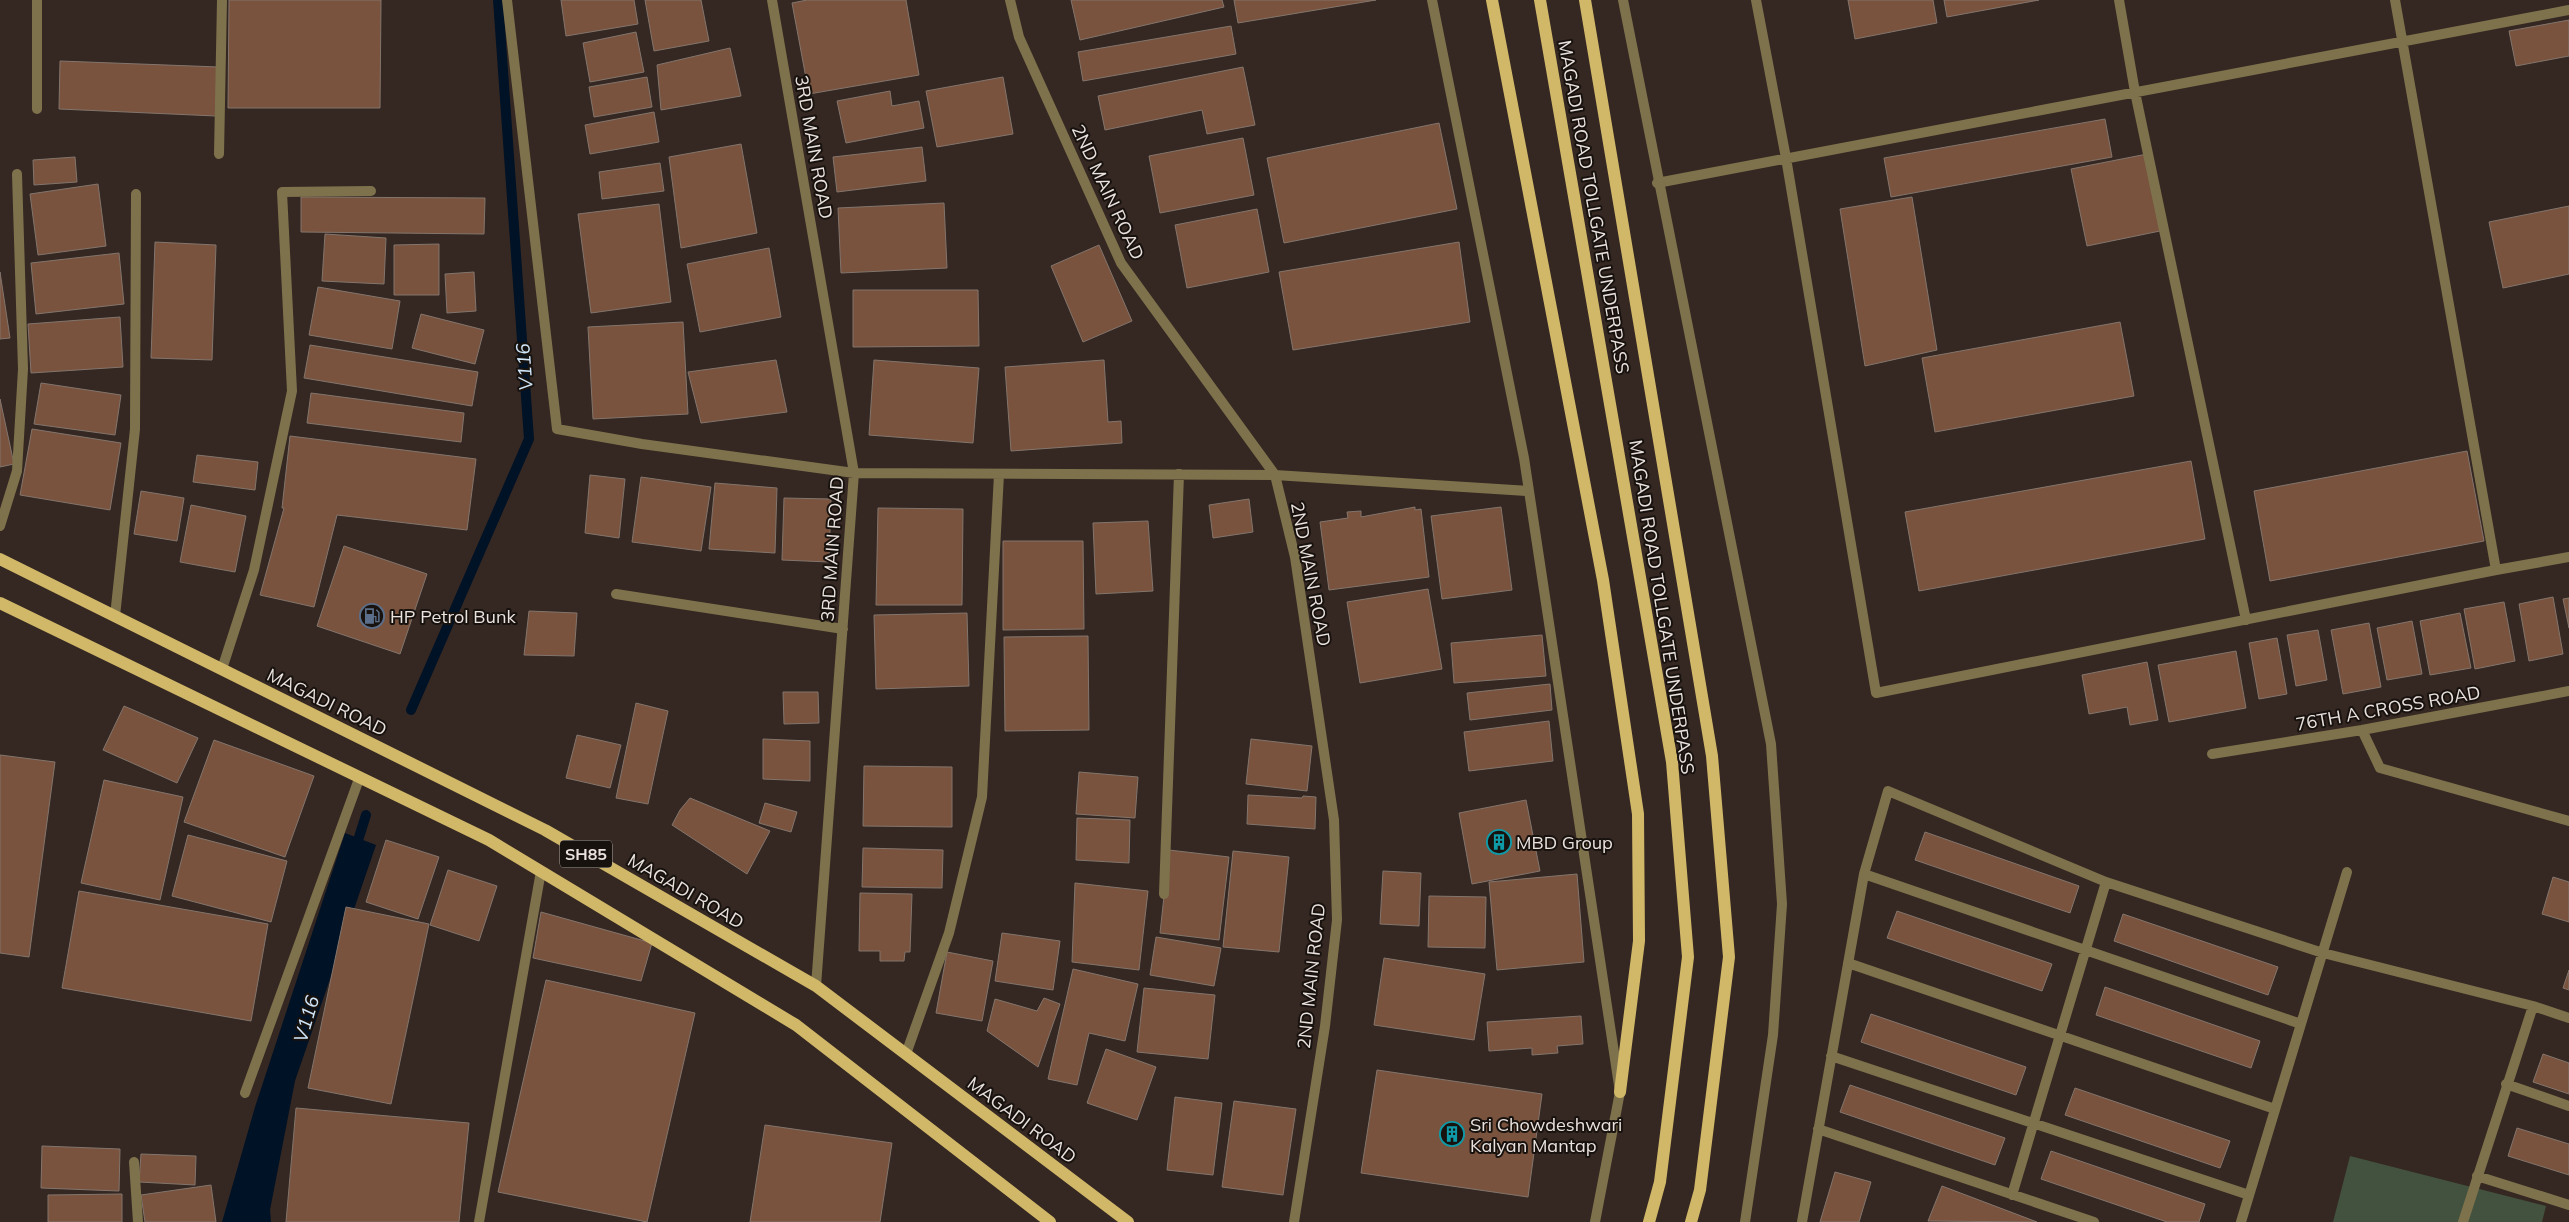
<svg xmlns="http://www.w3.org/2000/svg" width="2569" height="1222" font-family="Mulish,sans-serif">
<rect width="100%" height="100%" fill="#352822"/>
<path fill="#42523f" d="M2350 1156 2546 1206 2542 1222H2333Z"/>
<path fill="#001226" d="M345 833 376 845 295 1081 270 1210 271 1222H222L255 1107Z"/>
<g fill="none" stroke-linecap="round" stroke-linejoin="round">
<path stroke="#001226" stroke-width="10" d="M411 710 529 439 498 0
M355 850 366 815"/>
</g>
<path fill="#79533d" stroke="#83756d" d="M229 0H381L380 108H228Z
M561 0H634L638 24 566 36Z
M645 0H701L709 41 654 51Z
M807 0H906L919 75 809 94 792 3Z
M1071 0H1222L1224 7 1080 40Z
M1234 0H1376L1238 23Z
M1848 0H1933L1937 23 1855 39Z
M1944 0H2039L1947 17Z
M2569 20V56L2516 66 2509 31Z
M1231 26 1236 54 1083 81 1078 52Z
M636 32 644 72 590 82 583 43Z
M730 48 741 96 661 110 657 65Z
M60 61 219 67 216 116 59 109Z
M1243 67 1255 125 1207 134 1202 110 1105 130 1098 96Z
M647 77 652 107 594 117 589 87Z
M1003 77 1013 134 937 147 926 91Z
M890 91 892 106 919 101 924 128 846 143 837 101Z
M654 112 659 142 590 154 585 125Z
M2105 119 2112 157 1891 197 1884 158Z
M1439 123 1457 209 1284 243 1267 158Z
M1243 138 1254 195 1160 213 1149 156Z
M741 144 757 233 681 248 669 157Z
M922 147 926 181 837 192 833 157Z
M2147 154 2160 231 2087 246 2071 169Z
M75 157 77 182 34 185 33 160Z
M660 163 664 191 602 199 599 172Z
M98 184 106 246 38 255 30 194Z
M301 197 485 198 484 234 301 232Z
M1912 197 1937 350 1865 366 1840 209Z
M944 203 947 268 841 273 838 208Z
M659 204 671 302 591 313 578 214Z
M2569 206V274L2503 288 2489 222Z
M1257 209 1269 272 1187 288 1175 225Z
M325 234 386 238 384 284 322 281Z
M155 242 216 245 212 360 151 358Z
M1459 242 1470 322 1293 350 1279 272Z
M439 244V295H394V245Z
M1099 245 1132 321 1083 342 1051 266Z
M769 248 781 317 700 332 687 264Z
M119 253 124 304 36 314 31 263Z
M0 272 10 338 0 339Z
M474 272 476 311 447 313 445 274Z
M318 287 400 301 392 349 309 335Z
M853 290H978L979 346 853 347Z
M421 314 484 330 475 364 412 348Z
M120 317 123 367 31 373 28 324Z
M683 322 688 414 593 419 588 327Z
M2120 322 2134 396 1935 432 1922 358Z
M310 345 478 372 472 406 304 378Z
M776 360 787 412 701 423 688 372Z
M874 360 979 368 973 443 869 435Z
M1104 360 1108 422 1121 421 1122 443 1011 451 1005 367Z
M41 383 121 395 115 435 34 424Z
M311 393 464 413 461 442 307 423Z
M0 399 14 464 0 467Z
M32 429 121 443 110 510 20 495Z
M290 436 476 459 467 530 337 515 314 607 260 595 284 508H282Z
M2467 451 2484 541 2270 581 2254 491Z
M197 455 258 462 255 490 193 482Z
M2191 461 2205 539 1919 591 1905 512Z
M590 475 625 479 619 538 585 533Z
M641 477 711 487 701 551 632 542Z
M715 483 777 488 775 553 709 549Z
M141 491 184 498 177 541 134 534Z
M784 498 831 499 829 562 782 560Z
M1249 499 1253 532 1213 538 1209 505Z
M191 505 246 516 235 572 180 562Z
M1415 507V510L1421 509 1429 577 1329 590 1320 522 1348 518 1347 512 1361 511V517Z
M1501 507 1512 590 1442 599 1431 516Z
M878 508 963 509 962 605H876Z
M1148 521 1153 591 1096 594 1093 523Z
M1003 541H1083L1084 629 1003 630Z
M344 546 427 574 400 654 317 626Z
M1428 589 1442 669 1360 683 1347 602Z
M2553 597 2563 654 2529 661 2519 604Z
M2569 598V628L2563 599Z
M2504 602 2515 661 2475 669 2464 609Z
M529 611 577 613 574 656 524 655Z
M967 613 969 686 876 689 874 615Z
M2460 613 2471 668 2430 675 2420 621Z
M2412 621 2422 674 2387 680 2377 628Z
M2369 623 2381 687 2343 694 2331 630Z
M2318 630 2327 680 2296 686 2287 635Z
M1542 635 1546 676 1454 683 1451 643Z
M1088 636 1089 730 1005 731 1004 637Z
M2277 638 2287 694 2259 699 2249 643Z
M2236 651 2246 708 2169 722 2158 665Z
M2147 662 2158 720 2130 725 2127 707 2089 714 2082 675Z
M1550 684 1552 710 1470 720 1467 693Z
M783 692H818L819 723 784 724Z
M636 703 668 711 648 804 616 798Z
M124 706 198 738 177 783 103 750Z
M1549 721 1553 761 1469 771 1464 732Z
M577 735 621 745 610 788 566 778Z
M763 739 810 741V781L763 779Z
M1251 739 1312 746 1307 791 1246 784Z
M214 740 314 776 285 857 184 822Z
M0 755 55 762 29 957 0 953Z
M864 766 952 767V827L863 826Z
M1079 772 1138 777 1135 818 1076 814Z
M104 780 183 797 160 900 81 883Z
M1248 795 1302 798 1303 796 1316 797 1315 829 1247 824Z
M690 798 770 831 747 874 672 825 680 810Z
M1526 800 1540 871 1472 884 1459 813Z
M765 803 797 812 791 832 759 823Z
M1077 818 1130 820 1129 863 1076 860Z
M1925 832 2079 886 2070 913 1915 860Z
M188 835 287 861 271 922 172 896Z
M386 840 439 857 418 919 366 902Z
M863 848 943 850 942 888 862 887Z
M1169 850 1229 857 1219 940 1160 933Z
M1233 851 1289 857 1279 952 1223 947Z
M448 870 497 886 479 941 430 925Z
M1383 871 1421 873 1419 926 1380 924Z
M1577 874 1584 962 1497 970 1489 882Z
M2553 877 2569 882V922L2542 914Z
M1075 883 1148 891 1139 970 1072 962Z
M79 891 268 924 251 1021 62 988Z
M860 893 912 894 910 952H905L904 961H880V951H859Z
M1429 896 1486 897 1485 948 1428 947Z
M346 907 429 924 391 1104 308 1088Z
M1897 911 2052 964 2042 991 1887 938Z
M541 912 652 943 641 981 533 958Z
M2123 914 2278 967 2268 995 2114 941Z
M1002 933 1060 941 1053 990 995 981Z
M1156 937 1221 948 1214 986 1150 975Z
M947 952 993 961 982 1021 936 1013Z
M1384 958 1485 974 1474 1040 1374 1025Z
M1073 969 1138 984 1125 1041 1089 1033 1077 1085 1048 1079Z
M2569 970V990L2563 988Z
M546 980 695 1013 647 1222 498 1192Z
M2105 987 2260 1041 2251 1068 2096 1015Z
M1144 988 1215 995 1208 1059 1137 1052Z
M1044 998 1060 1004 1038 1067 987 1031 995 999 1037 1011Z
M1871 1014 2026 1067 2016 1095 1861 1042Z
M1581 1016 1583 1044 1557 1046 1558 1053 1532 1055V1048L1489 1051 1487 1022Z
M1106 1049 1156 1067 1137 1120 1087 1103Z
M2543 1054 2569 1063V1094L2533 1082Z
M1377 1070 1542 1094 1528 1197 1361 1173Z
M1850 1085 2005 1138 1995 1165 1840 1112Z
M2075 1088 2230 1141 2220 1168 2065 1115Z
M1175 1097 1222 1103 1213 1175 1167 1170Z
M1234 1101 1296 1109 1283 1195 1222 1187Z
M296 1108 469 1123 459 1222H286Z
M765 1125 892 1143 880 1222H750Z
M2517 1128 2569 1144V1175L2508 1156Z
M42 1146 120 1149 119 1191 41 1188Z
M2051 1151 2205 1204 2199 1222H2167L2041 1179Z
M141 1154 196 1156 195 1185 139 1182Z
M1835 1172 1871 1182 1859 1222H1820Z
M211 1185 216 1222H145L141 1195Z
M1942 1186 2037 1222 1928 1221Z
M122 1194V1222H48V1195Z"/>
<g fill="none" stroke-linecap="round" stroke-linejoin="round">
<path stroke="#7e724d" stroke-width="10" d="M37 0V109
M507 0 557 429 642 444 854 473 1275 475 1528 491
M772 0 854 473 816 986
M1010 0 1019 37 1121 263 1275 475 1295 557 1334 820 1337 920 1325 1026 1294 1222
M1756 0 1786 158 1876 693 2496 570 2569 557
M2119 0 2135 92 2246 620
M2395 0 2496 570
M219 154 222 0
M1657 183 2569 10
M0 526 17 471 23 369 17 174
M616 594 843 629
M115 616 135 429 136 194
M222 669 254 570 292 391 282 192 371 191
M2362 730 2380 768 2569 821
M2212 754 2362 730 2569 691
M1864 874 2301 1024
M1164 894 1179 474
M1848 963 2275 1109
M906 1054 949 933 982 797 999 474
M1831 1056 2249 1195
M2506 1084 2569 1106
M245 1093 359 779
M1818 1129 2094 1222
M134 1162 138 1222
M2477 1176 2569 1205
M2012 1195 2106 882
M479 1222 541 871
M1802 1222 1864 874 1888 791 2106 882 2323 953 2533 1006 2569 1018
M2241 1222 2347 872
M2463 1222 2533 1006"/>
<path stroke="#7e724d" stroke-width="10" d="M1432 0 1524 458 1620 1092 1595 1222
M1623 0 1771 744 1782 904 1773 1035 1745 1222"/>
<path stroke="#d1b869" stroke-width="12" d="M1492 0 1603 580 1638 814 1639 941 1620 1092
M1540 0 1672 762 1688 957 1660 1182 1649 1222
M1585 0 1712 756 1729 957 1700 1190 1691 1222
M0 559 545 830 816 986 1128 1222
M0 603 489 840 796 1025 1050 1222"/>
</g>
<defs>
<symbol id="fuel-ring" viewBox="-11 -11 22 22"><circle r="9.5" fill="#18120f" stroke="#5c6f8a" stroke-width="1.5"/><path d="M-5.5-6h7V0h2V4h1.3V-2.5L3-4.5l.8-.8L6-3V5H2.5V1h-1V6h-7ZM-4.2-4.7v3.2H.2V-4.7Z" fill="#5c6f8a"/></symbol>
<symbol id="building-ring" viewBox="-11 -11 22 22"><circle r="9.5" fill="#18120f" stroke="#0f9aa8" stroke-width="1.5"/><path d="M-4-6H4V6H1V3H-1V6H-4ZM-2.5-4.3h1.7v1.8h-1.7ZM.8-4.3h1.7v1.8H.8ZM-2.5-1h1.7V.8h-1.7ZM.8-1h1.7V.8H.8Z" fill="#0f9aa8"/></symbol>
</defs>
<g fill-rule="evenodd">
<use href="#fuel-ring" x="358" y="602" width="28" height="28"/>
<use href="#building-ring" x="1485" y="828" width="28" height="28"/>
<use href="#building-ring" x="1438" y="1120" width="28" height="28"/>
</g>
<g text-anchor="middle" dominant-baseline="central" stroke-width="4" stroke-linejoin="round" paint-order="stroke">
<rect fill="#18120f" stroke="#aba49f" stroke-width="1" x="560" y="840.5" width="52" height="27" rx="4"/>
<g font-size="16" font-weight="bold" fill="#eae2dd">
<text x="586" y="854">SH85</text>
</g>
<g font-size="18" fill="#eae2dd" stroke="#18120f">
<text transform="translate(814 147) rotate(80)">3RD MAIN ROAD</text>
<text transform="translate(1108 192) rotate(65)">2ND MAIN ROAD</text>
<text transform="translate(1594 207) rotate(80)">MAGADI ROAD TOLLGATE UNDERPASS</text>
<text transform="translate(832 549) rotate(-86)">3RD MAIN ROAD</text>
<text transform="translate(1311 574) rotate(79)">2ND MAIN ROAD</text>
<text transform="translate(1662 607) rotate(81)">MAGADI ROAD TOLLGATE UNDERPASS</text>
<text transform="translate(327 702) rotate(26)">MAGADI ROAD</text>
<text transform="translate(2388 708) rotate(-10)">76TH A CROSS ROAD</text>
<text transform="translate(686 891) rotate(30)">MAGADI ROAD</text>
<text transform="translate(1311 976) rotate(-84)">2ND MAIN ROAD</text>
<text transform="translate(1022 1120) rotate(37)">MAGADI ROAD</text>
</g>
<g font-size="18" fill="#eae2dd" stroke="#18120f" text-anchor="start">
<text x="390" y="616">HP Petrol Bunk</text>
<text x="1516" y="842">MBD Group</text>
<text x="1470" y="1124">Sri Chowdeshwari<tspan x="1470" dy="21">Kalyan Mantap</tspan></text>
</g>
<g font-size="19" font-style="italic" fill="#d0e6fa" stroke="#18120f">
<text transform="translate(524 367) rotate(-94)">V116</text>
<text transform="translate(306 1019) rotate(-74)">V116</text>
</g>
</g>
</svg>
